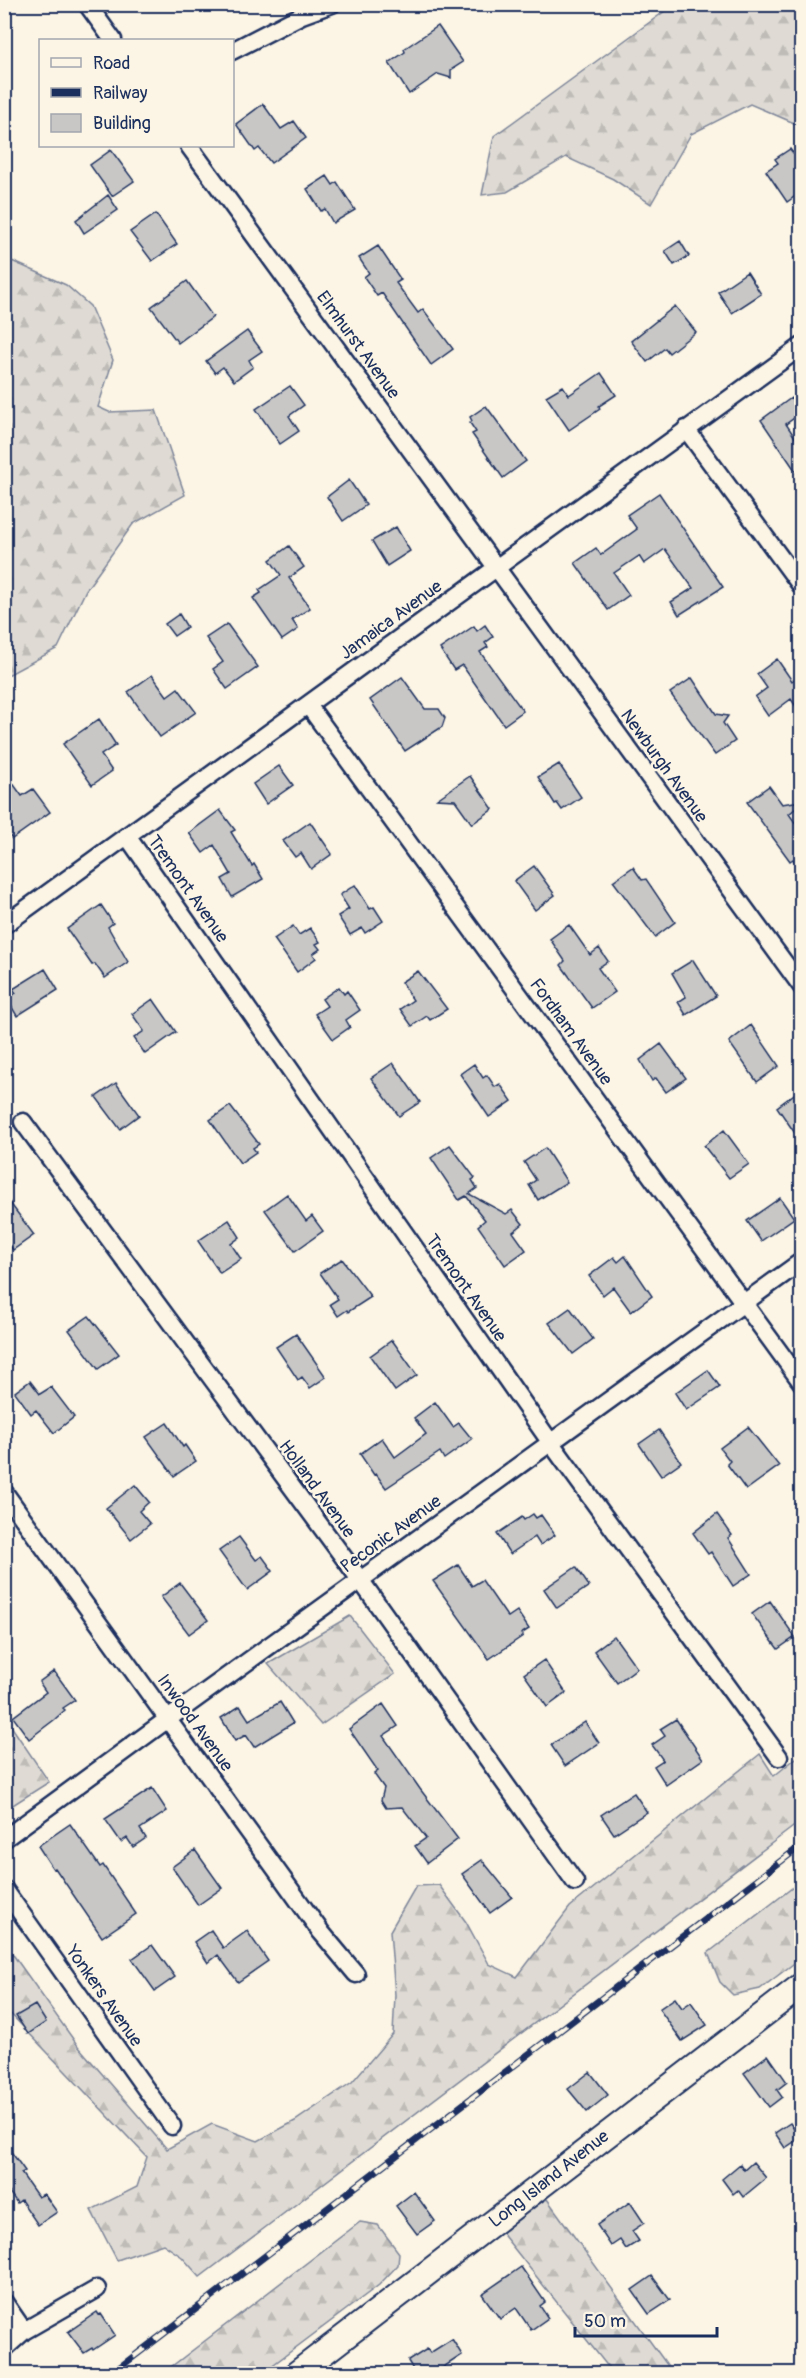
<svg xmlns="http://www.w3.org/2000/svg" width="806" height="2378" font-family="Pangolin,sans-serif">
<defs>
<pattern id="forest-firs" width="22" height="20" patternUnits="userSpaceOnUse" patternTransform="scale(1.5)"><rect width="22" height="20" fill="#dfdbd4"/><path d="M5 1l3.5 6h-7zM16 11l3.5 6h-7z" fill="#bfbcb8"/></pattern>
</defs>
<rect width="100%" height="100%" fill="#fcf5e5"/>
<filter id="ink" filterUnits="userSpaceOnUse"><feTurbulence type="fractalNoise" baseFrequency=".0167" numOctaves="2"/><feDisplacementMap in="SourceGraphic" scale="12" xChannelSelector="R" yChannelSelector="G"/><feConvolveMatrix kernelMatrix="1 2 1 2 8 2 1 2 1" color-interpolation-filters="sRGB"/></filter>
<g filter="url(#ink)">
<path fill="url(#forest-firs)" stroke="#7d8599" stroke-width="1.5" d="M664 5H801V126L750 104 691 134 651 204 613 179 566 157 507 192 482 195 494 136 665 11Z
M5 258 66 285 90 306 113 360 98 407 109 412 156 410 185 495 133 524 86 590 58 648 6 676Z
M350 1616 395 1674 321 1725 268 1664Z
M5 1717 49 1782 5 1810H4Z
M760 1754 774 1776 801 1754V1821L200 2277 182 2257 163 2244 117 2260 91 2210 137 2187 147 2157 5 2008 4 1942 78 2046 167 2149 212 2124 258 2141 295 2121 352 2082 393 2034 395 1995 390 1931 416 1886 439 1885 466 1922 489 1964 517 1977 570 1907Z
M801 1881V1958L760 1989 733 1995 720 1982 708 1953Z
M547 2199 673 2373H613L497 2227Z
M360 2222 378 2225 399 2253 398 2265 379 2285 262 2373H163Z"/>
<path fill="#c8c7c6" stroke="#1b2f5e" stroke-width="1.5" d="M438 26 463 62 451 70V78L438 74 409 94 389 63 405 52 404 49Z
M263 104 281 129 294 121 306 138 271 163 259 148 255 151 236 124Z
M801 147V192L787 202 766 171 778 163 775 159 790 149 793 153Z
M111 150 134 181 112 196 90 165Z
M327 176 333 185 337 182 355 210 333 223 325 209 321 211 307 189Z
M108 195 118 210 84 233 76 220Z
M156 214 177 244 152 261 130 232Z
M680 241 689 256 674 265 665 251Z
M378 246 401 280 396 283 418 313 423 309 453 349 431 365 382 293 377 296 364 277 369 273 359 258Z
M747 272 761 294 732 313 718 292Z
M187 281 213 317 178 343 151 307Z
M675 306 696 332 669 353 665 348 647 362 631 341Z
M247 331 262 351 249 360 253 367 234 381 223 367 215 373 206 361Z
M601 373 616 395 599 406 600 409 569 430 546 396 563 386 569 395Z
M290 386 304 405 289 416 299 431 280 444 256 409Z
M791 398 801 413 786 424 801 446V479L761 420Z
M486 406 526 461 503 478 472 434 476 432 470 423 472 421 470 417Z
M349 480 366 505 343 521 327 497Z
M659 493 723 587 679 615 671 602 693 588 665 549 644 564 639 556 614 573 629 595 608 610 575 563 596 548 601 555 637 529 627 515Z
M396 527 410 551 387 566 372 541Z
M289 546 304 567 289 578 310 608 292 620 298 629 282 640 253 598 261 593 259 590 281 575 270 560Z
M179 614 187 627 174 636 165 624Z
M227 624 258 667 227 689 213 669 223 662 206 638Z
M485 625 493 637 485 643 488 647 480 652 523 711 504 725 462 665 454 670 440 649 474 626 477 631Z
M777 659 792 681 801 674V714L791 699 768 716 755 697 767 688 757 674Z
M152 675 167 696 178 688 196 712 160 737 128 692Z
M402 677 425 709H439L445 718 442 727 405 751 370 700Z
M692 678 716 714 728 716 723 723 735 741 715 755 670 693Z
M99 719 116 745 101 755 112 771 92 785 63 744Z
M559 764 581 797 562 810 557 803 555 804 538 777Z
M279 766 293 785 266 804 253 784Z
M4 771 22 796 33 789 50 812 12 839 4 829Z
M470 776 493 809 472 824 455 800 437 799Z
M769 786 782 804 801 801V804L789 814 801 831V871L793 859 790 861 747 802Z
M220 810 235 830 231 832 252 866 254 864 263 879 232 897 222 879 231 874 214 845 203 853 189 833Z
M310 822 332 854 311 869 301 853 295 857 283 841Z
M534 866 555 895 535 910 514 881Z
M633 867 642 880 646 879 675 922 655 937 613 881Z
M355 885 370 909 374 907 383 921 365 933 362 928 350 935 338 916 349 909 340 895Z
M101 905 113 923 108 927 128 962 105 978 95 964 92 965 67 929Z
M569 925 590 955 599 948 608 961 598 968 615 992 592 1008 561 965 565 961 550 939Z
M293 926 299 935 310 928 320 942 316 944 320 949 313 954 316 958 297 972 274 939Z
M693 960 716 996 686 1015 678 1002 686 997 672 973Z
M45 969 58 990 17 1016 7 999 16 993 13 989Z
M418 971 447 1009 430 1020 427 1016 412 1026 400 1009 413 1000 401 982Z
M339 987 344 994 347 991 360 1010 346 1020 350 1027 333 1039 315 1014 327 1006 322 999Z
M153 999 176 1032 145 1054 134 1038 144 1031 132 1014Z
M751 1025 779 1066 757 1082 729 1042Z
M661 1044 686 1078 666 1092 656 1078 652 1081 640 1060Z
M393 1063 420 1102 399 1116 371 1078Z
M474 1064 483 1078 487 1075 495 1087 500 1084 512 1101 489 1117 460 1074Z
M116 1083 139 1115 120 1129 96 1097Z
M801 1089V1142L777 1107Z
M230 1106 259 1144 253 1148 256 1152 240 1163 210 1120Z
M724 1130 749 1164 729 1178 704 1146Z
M450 1145 475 1178 472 1180 477 1188 469 1194 506 1214 512 1210 523 1224 513 1232 526 1250 505 1265 478 1226 485 1220 466 1196 459 1200 431 1158Z
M545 1148 567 1182 538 1200 529 1185 536 1180 524 1162Z
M287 1194 306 1221 312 1216 323 1231 295 1251 265 1210Z
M4 1195 34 1235 13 1250 4 1238Z
M780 1198 794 1218 761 1241 747 1221Z
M229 1220 240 1237 231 1244 241 1259 220 1273 198 1241Z
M625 1256 652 1296 631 1312 613 1287 603 1295 589 1276 614 1257 618 1262Z
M342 1259 371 1297 348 1312 347 1310 338 1316 330 1304 338 1299 320 1273Z
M570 1308 593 1339 573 1354 549 1323Z
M89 1316 119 1354 98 1369 69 1330Z
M296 1334 326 1377 310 1388 302 1377 298 1380 276 1347Z
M392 1340 417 1375 395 1391 370 1356Z
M708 1370 720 1387 686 1410 675 1393Z
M30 1381 40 1394 51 1387 74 1417 54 1433 36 1410 31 1414 15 1392Z
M435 1402 453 1427 459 1423 472 1439 444 1459 440 1452 386 1488 376 1474 374 1475 360 1454 382 1438 395 1457 426 1434 414 1418Z
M167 1423 183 1447 185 1445 196 1461 174 1476 146 1437Z
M748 1427 779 1466 746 1490 727 1464 730 1461 720 1448Z
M659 1430 681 1462 661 1476 639 1444Z
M135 1485 149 1502 139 1511 150 1524 131 1539 106 1508Z
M533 1514 536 1518 541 1515 555 1535 540 1545 535 1537 510 1554 497 1534 522 1517 524 1520Z
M717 1514 732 1535 728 1538 751 1574 733 1586 711 1552 708 1554 693 1533Z
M239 1537 256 1560 262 1556 273 1571 247 1590 219 1551Z
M458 1565 472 1586 482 1580 506 1615 508 1617 517 1611 529 1629 521 1634 523 1636 489 1659 433 1581Z
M576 1567 589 1586 557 1608 544 1589Z
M180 1583 208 1620 189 1634 161 1597Z
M770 1601 795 1637 778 1649 752 1614Z
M614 1636 637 1668 617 1683 594 1651Z
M544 1660 566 1693 547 1707 524 1674Z
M54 1671 75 1700 63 1708 65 1710 54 1720 29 1739 13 1717 46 1692 39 1682Z
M280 1702 293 1723 254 1747 246 1735 235 1741 221 1718 240 1706 249 1720Z
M383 1704 398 1726 383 1736 420 1789 458 1839 427 1863 415 1846 426 1838 402 1807 386 1808 381 1800 384 1788 374 1774 378 1771 349 1729Z
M676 1719 703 1759 666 1785 654 1766 663 1760 652 1745 665 1736 660 1729Z
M585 1722 599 1743 565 1766 551 1745Z
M152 1788 167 1811 140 1829 146 1838 133 1847 127 1838 121 1842 105 1819Z
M634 1793 647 1812 614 1834 601 1815Z
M70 1824 100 1867 103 1865 136 1914 102 1937 55 1868 53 1869 38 1846Z
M195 1850 222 1888 198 1905 172 1867Z
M482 1860 512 1897 490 1913 462 1874Z
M211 1930 223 1948 247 1931 268 1961 238 1982 218 1955 208 1963 194 1942Z
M152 1945 175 1977 155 1991 132 1959Z
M675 1998 682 2008 691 2002 707 2025 682 2041 659 2009Z
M35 2005 46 2022 28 2034 16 2016Z
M768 2055 787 2082 777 2090 782 2097 769 2107 744 2073Z
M590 2072 608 2095 587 2112 568 2089Z
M790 2123 800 2138 785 2148 775 2133Z
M4 2142 25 2171 21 2173 38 2197 44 2194 57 2212 38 2225 21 2200 17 2203 4 2185Z
M753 2162 766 2178 743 2197 738 2190 733 2194 722 2179 740 2164 744 2170Z
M414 2192 435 2221 417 2234 396 2206Z
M630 2202 644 2223 632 2231 639 2241 626 2249 620 2240 611 2246 597 2225Z
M521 2267 545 2302 540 2306 548 2318 531 2330 516 2308 500 2319 482 2294Z
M652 2276 670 2300 649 2314 632 2290Z
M97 2312 99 2315 101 2314 115 2335 93 2350 92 2348 84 2353 68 2332Z
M452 2339 462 2355 442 2368 445 2373H415L408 2361 427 2349 430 2353Z"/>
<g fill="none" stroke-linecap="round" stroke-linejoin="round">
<defs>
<path id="street" d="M87 4 113 40
M232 51 302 15 332 4
M189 146 802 987
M686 429 802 587
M308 705 802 1383
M127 836 551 1443 779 1757
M4 925 802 346
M23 1122 361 1581 575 1882
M4 1492 321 1932 356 1974
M4 1839 168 1719 802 1261
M4 1889 172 2126
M4 2302 24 2331
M4 2349 24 2331 97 2289"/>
<path id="secondary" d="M296 2374 802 1985"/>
</defs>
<use href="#street" stroke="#1b2f5e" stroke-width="21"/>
<use href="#secondary" stroke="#1b2f5e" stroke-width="28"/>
<use href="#street" stroke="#fcf5e5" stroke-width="16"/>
<use href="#secondary" stroke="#fcf5e5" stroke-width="24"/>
<defs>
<path id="rail" d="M111 2374 802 1845"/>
</defs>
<use href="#rail" stroke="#1b2f5e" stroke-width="7"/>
<use href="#rail" stroke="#fcf5e5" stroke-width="4.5" stroke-dasharray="14" stroke-linecap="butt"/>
</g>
</g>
<g text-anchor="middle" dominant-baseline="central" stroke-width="5" stroke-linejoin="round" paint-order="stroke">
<g font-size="18" fill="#1b2f5e" stroke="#fcf5e5">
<text transform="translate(358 345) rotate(54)">Elmhurst Avenue</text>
<text transform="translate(391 620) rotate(-36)">Jamaica Avenue</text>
<text transform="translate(664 766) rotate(54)">Newburgh Avenue</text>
<text transform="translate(188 889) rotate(55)">Tremont Avenue</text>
<text transform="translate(571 1032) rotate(54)">Fordham Avenue</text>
<text transform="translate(466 1288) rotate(55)">Tremont Avenue</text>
<text transform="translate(317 1489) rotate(54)">Holland Avenue</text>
<text transform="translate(391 1534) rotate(-36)">Peconic Avenue</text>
<text transform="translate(195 1723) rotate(54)">Inwood Avenue</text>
<text transform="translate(104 1996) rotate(55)">Yonkers Avenue</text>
<text transform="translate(549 2179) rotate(-38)">Long Island Avenue</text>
</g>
</g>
<rect width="806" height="2378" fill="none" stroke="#fcf5e5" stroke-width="24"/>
<rect x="12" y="12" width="782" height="2354" fill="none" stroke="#1b2f5e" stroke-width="2" filter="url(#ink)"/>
<rect x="39" y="39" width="195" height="108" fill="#fcf5e5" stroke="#a2a6af" stroke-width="1.5"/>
<rect x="51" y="58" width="30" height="9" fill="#fcf5e5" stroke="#a2a6af" stroke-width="1.5"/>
<text x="93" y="69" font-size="18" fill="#1b2f5e">Road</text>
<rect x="51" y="88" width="30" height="9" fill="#1b2f5e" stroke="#a2a6af" stroke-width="1.5"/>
<text x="93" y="99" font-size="18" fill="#1b2f5e">Railway</text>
<rect x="51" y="114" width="30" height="18" fill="#c8c7c6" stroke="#a2a6af" stroke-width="1.5"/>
<text x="93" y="129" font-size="18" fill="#1b2f5e">Building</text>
<path d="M575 2327v9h142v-9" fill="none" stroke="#1b2f5e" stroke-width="3"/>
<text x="584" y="2327" font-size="18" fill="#1b2f5e" stroke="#fcf5e5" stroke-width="4.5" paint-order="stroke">50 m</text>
</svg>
